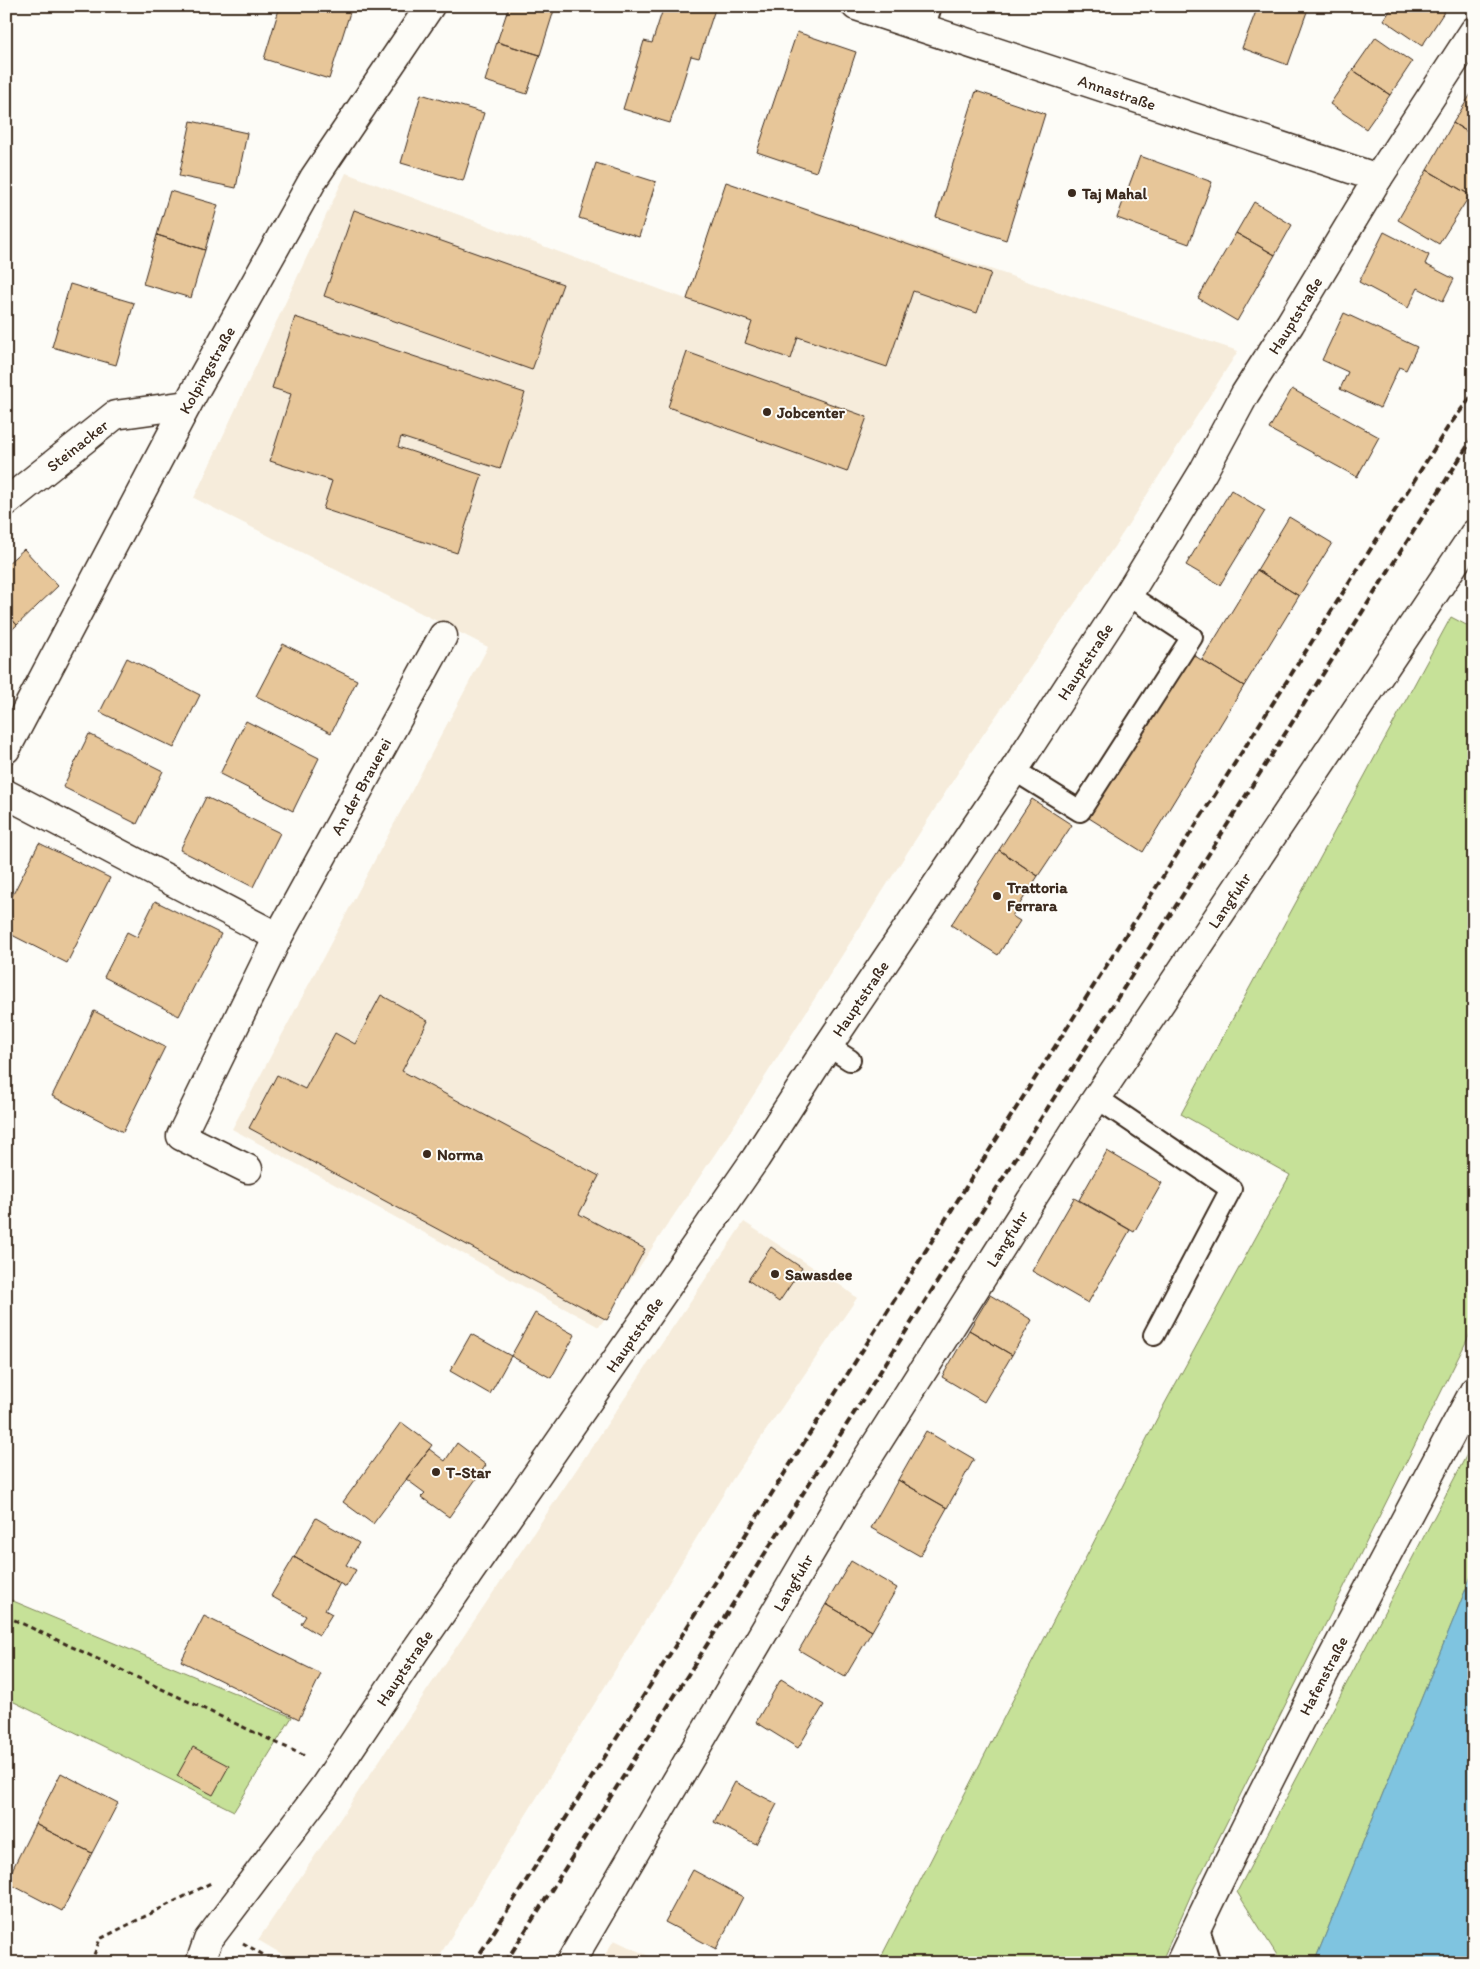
<svg xmlns="http://www.w3.org/2000/svg" width="1480" height="1969" font-family="Itim,sans-serif">
<rect width="100%" height="100%" fill="#fdfcf7"/>
<filter id="ink" filterUnits="userSpaceOnUse"><feTurbulence type="fractalNoise" baseFrequency=".02" numOctaves="2"/><feDisplacementMap in="SourceGraphic" scale="10" xChannelSelector="R" yChannelSelector="G"/><feConvolveMatrix kernelMatrix="1 2 1 2 8 2 1 2 1" color-interpolation-filters="sRGB"/></filter>
<g filter="url(#ink)">
<path fill="#f6ecdb" d="M346 173 686 299 726 182 1238 351 1114 547 971 752 737 1121 599 1327 232 1129 488 647 194 498Z
M744 1222 843 1287 857 1298 732 1480 435 1963H297L258 1940Z
M614 1940 664 1963H600Z"/>
<path fill="#c6e198" stroke="#80865b" d="M1451 617 1474 629V1326L1193 1890 1161 1963H878L1164 1405 1290 1175 1181 1114Z
M1474 1441V1569L1314 1963H1282L1237 1892Z
M6 1598 292 1717 234 1811 6 1698Z"/>
<path fill="#7fc4e0" stroke="#648692" d="M1474 1569V1963H1314Z"/>
<path fill="#e7c699" stroke="#3b2a1e" d="M280 6H352L329 79 264 59Z
M509 6 555 7 540 55 497 42Z
M664 6H716L699 58 691 56 670 123 623 109 644 41 652 43Z
M1258 6H1309L1288 65 1242 48Z
M1393 6H1448L1422 46 1384 20Z
M797 32 856 52 816 172 757 152Z
M1376 37 1412 62 1390 95 1353 70Z
M497 42 540 55 527 94 485 81Z
M1353 70 1390 95 1366 129 1330 104Z
M976 91 1045 114 1006 240 936 217Z
M421 94 484 113 463 181 401 163Z
M1471 94 1474 95V136L1453 123Z
M191 121 247 133 236 188 179 176Z
M1453 123 1474 136V187L1470 195 1427 170Z
M1140 156 1212 182 1189 244 1117 218Z
M596 163 656 182 639 237 579 218Z
M1427 170 1470 195 1439 244 1398 220Z
M726 182 991 273 977 313 913 291 887 367 798 337 791 359 745 343 752 322 687 299Z
M170 191 218 205 205 250 157 235Z
M1254 202 1292 225 1275 255 1236 233Z
M354 210 563 284 532 370 324 296Z
M1384 232 1429 255 1425 264 1454 279 1443 301 1418 288 1408 308 1359 282Z
M1236 233 1275 255 1237 321 1198 298Z
M157 235 205 250 191 298 143 284Z
M70 284 134 303 116 365 52 347Z
M1344 313 1417 347 1406 370 1399 367 1380 408 1340 389 1348 372 1322 360Z
M295 317 525 393 500 469 401 437 398 447 482 475 457 553 323 509 332 481 270 461 291 394 272 388Z
M687 352 867 417 847 472 668 407Z
M1292 389 1379 437 1357 477 1269 429Z
M1231 490 1265 511 1220 585 1186 565Z
M1289 517 1332 543 1299 596 1257 570Z
M24 549 58 586 17 625 6 613V565Z
M1257 570 1299 596 1244 686 1202 660Z
M6 613 17 625 6 635Z
M283 644 357 680 331 733 256 696Z
M1190 653 1244 686 1143 852 1089 818Z
M127 658 200 695 174 748 100 712Z
M246 721 319 758 293 811 220 774Z
M89 734 163 771 137 824 63 787Z
M206 797 280 833 253 887 180 850Z
M1032 799 1072 825 1038 876 999 850Z
M39 843 110 878 67 963 6 932V908Z
M999 850 1038 876 1012 916 1020 921 998 955 951 925Z
M155 901 221 934 179 1016 104 977 127 932 137 937Z
M381 995 428 1021 402 1071 599 1176 579 1214 645 1249 607 1320 249 1128 277 1075 305 1089 335 1033 355 1044Z
M94 1011 165 1047 123 1132 52 1096Z
M1107 1151 1162 1183 1134 1232 1079 1200Z
M1074 1198 1130 1230 1088 1303 1032 1271Z
M771 1247 802 1268 779 1302 748 1280Z
M990 1295 1032 1320 1012 1355 969 1330Z
M535 1313 575 1335 551 1378 511 1356Z
M969 1330 1012 1355 984 1402 942 1377Z
M471 1334 511 1356 490 1394 450 1371Z
M401 1422 432 1445 373 1524 343 1502Z
M926 1431 974 1459 947 1508 898 1480Z
M457 1443 486 1465 449 1517 421 1497 425 1493 406 1479 429 1449 445 1461Z
M898 1480 947 1508 920 1556 871 1528Z
M316 1518 359 1543 346 1565 356 1570 346 1587 294 1557Z
M294 1557 340 1583 325 1610 332 1614 319 1635 301 1624 306 1616 271 1596Z
M851 1561 897 1588 872 1631 826 1604Z
M826 1604 872 1631 845 1677 799 1650Z
M204 1616 321 1674 299 1719 181 1661Z
M781 1679 824 1705 798 1748 756 1722Z
M193 1747 229 1766 213 1795 177 1776Z
M61 1773 118 1803 92 1853 35 1824Z
M735 1782 777 1804 756 1844 714 1822Z
M35 1824 92 1853 62 1911 6 1882Z
M693 1870 743 1897 716 1949 665 1922Z"/>
<g fill="none" stroke-linecap="round" stroke-linejoin="round">
<defs>
<path id="lane" d="M924 29 931 6
M1014 770 1080 811 1192 637 1128 595
M828 1046 850 1060
M1097 1098 1231 1189 1154 1335
M1198 1926 1210 1963"/>
<g id="street">
<path id="s1" d="M856 6 1378 178"/>
<path id="s2" d="M6 502 115 415 187 405"/>
<path id="s3" d="M6 749 187 405 314 178 430 6"/>
<path d="M6 794 278 937"/>
<path id="s4" d="M248 1169 181 1136 278 937 443 636"/>
<path id="s5" d="M570 1963 844 1495 1080 1123 1474 534"/>
<path id="s6" d="M1180 1963C1271 1769 1373 1580 1474 1391"/>
</g>
<g id="secondary">
<path id="s7" d="M200 1963 208 1940 324 1787 415 1651 756 1158 828 1046 1014 770 1128 595 1203 472 1245 394 1290 324 1378 178 1474 31"/>
</g>
</defs>
<use href="#lane" stroke="#3b2a1e" stroke-width="24"/>
<use href="#street" stroke="#3b2a1e" stroke-width="31"/>
<use href="#secondary" stroke="#3b2a1e" stroke-width="31"/>
<path stroke="#3b2a1e" stroke-width="3" stroke-dasharray="5 4" stroke-linecap="butt" d="M6 1616 307 1757
M243 1943 277 1963
M91 1963 100 1939 211 1883"/>
<use href="#lane" stroke="#fdfcf7" stroke-width="20"/>
<use href="#street" stroke="#fdfcf7" stroke-width="28"/>
<use href="#secondary" stroke="#fdfcf7" stroke-width="28"/>
<path stroke="#3b2a1e" stroke-width="4" stroke-dasharray="8 4" stroke-linecap="butt" d="M474 1963 1448 427 1474 393
M505 1963 1474 436"/>
</g>
</g>
<g fill="#3b2a1e" stroke="#fdfcf7" stroke-width="2">
<circle cx="1072" cy="193" r="5"/>
<circle cx="767" cy="412" r="5"/>
<circle cx="997" cy="896" r="5"/>
<circle cx="427" cy="1154" r="5"/>
<circle cx="775" cy="1274" r="5"/>
<circle cx="436" cy="1472" r="5"/>
</g>
<g text-anchor="middle" dominant-baseline="central" stroke-width="4" stroke-linejoin="round" paint-order="stroke">
<g font-size="16" fill="#3b2a1e" stroke="#fdfcf7">
<text stroke="none"><textPath href="#s1" startOffset="275">Annastraße</textPath></text>
<text stroke="none"><textPath href="#s7" startOffset="1980">Hauptstraße</textPath></text>
<text stroke="none"><textPath href="#s3" startOffset="429">Kolpingstraße</textPath></text>
<text stroke="none"><textPath href="#s2" startOffset="91">Steinacker</textPath></text>
<text stroke="none"><textPath href="#s7" startOffset="1575">Hauptstraße</textPath></text>
<text stroke="none"><textPath href="#s4" startOffset="468">An der Brauerei</textPath></text>
<text stroke="none"><textPath href="#s5" startOffset="1251">Langfuhr</textPath></text>
<text stroke="none"><textPath href="#s7" startOffset="1170">Hauptstraße</textPath></text>
<text stroke="none"><textPath href="#s5" startOffset="846">Langfuhr</textPath></text>
<text stroke="none"><textPath href="#s7" startOffset="765">Hauptstraße</textPath></text>
<text stroke="none"><textPath href="#s5" startOffset="441">Langfuhr</textPath></text>
<text stroke="none"><textPath href="#s7" startOffset="360">Hauptstraße</textPath></text>
<text stroke="none"><textPath href="#s6" startOffset="321">Hafenstraße</textPath></text>
</g>
<g font-size="16" font-weight="bold" fill="#3b2a1e" stroke="#fdfcf7" text-anchor="start">
<text x="1082" y="193">Taj Mahal</text>
<text x="777" y="412">Jobcenter</text>
<text x="1007" y="887">Trattoria<tspan x="1007" dy="18">Ferrara</tspan></text>
<text x="437" y="1154">Norma</text>
<text x="785" y="1274">Sawasdee</text>
<text x="446" y="1472">T-Star</text>
</g>
</g>
<rect width="1480" height="1969" fill="none" stroke="#fdfcf7" stroke-width="25"/>
<rect x="12" y="12" width="1455" height="1944" fill="none" stroke="#3b2a1e" stroke-width="2" filter="url(#ink)"/>
</svg>
